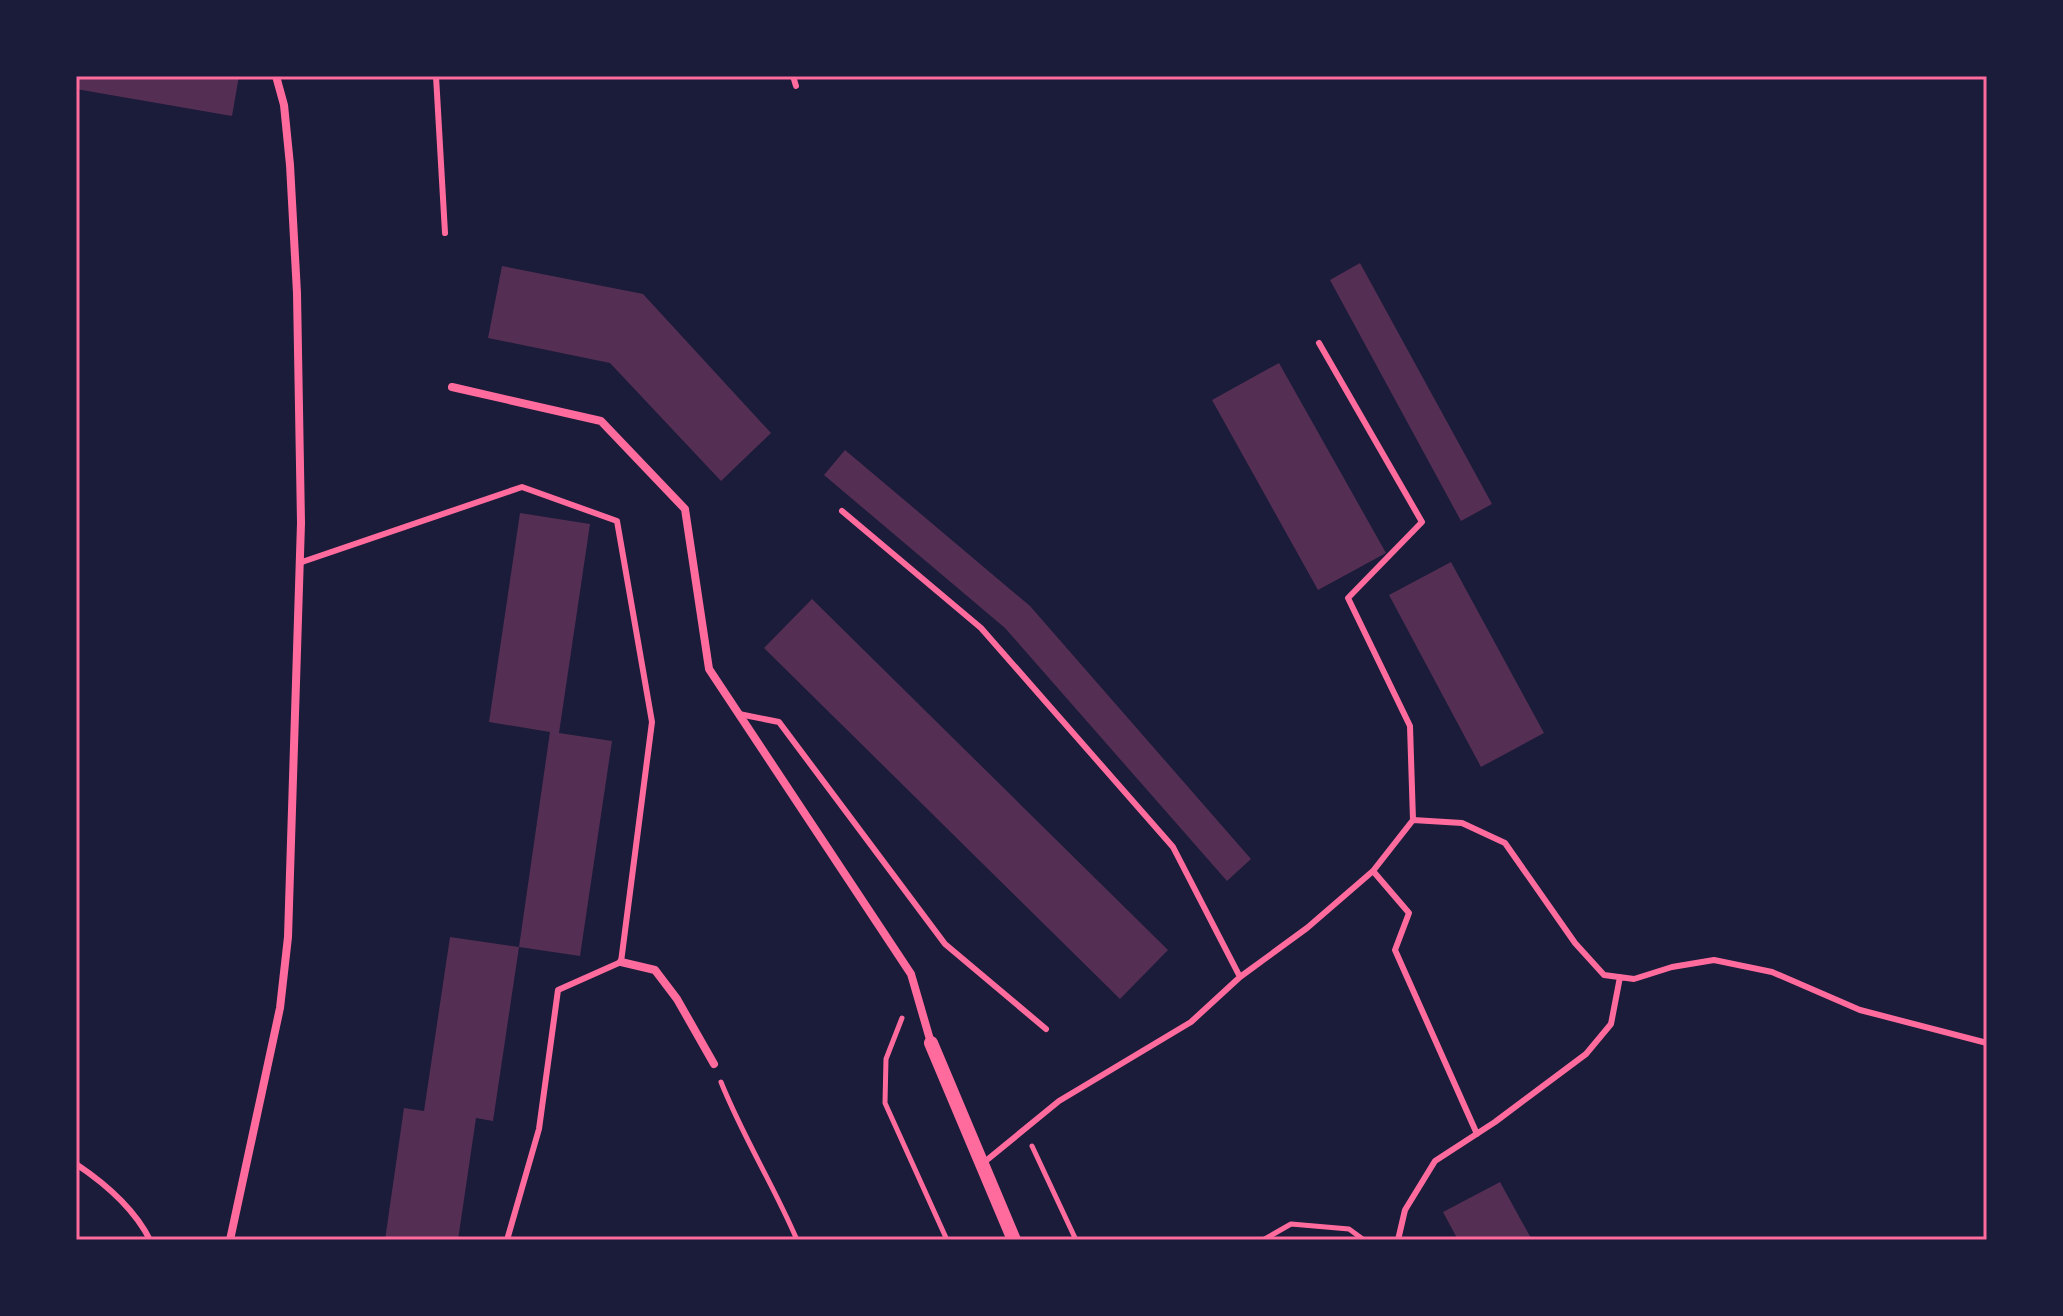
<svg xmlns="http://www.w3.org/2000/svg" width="2063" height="1316" font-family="Mulish,sans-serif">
<rect width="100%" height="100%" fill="#1b1b3a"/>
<path fill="#542f53" d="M76 76H239L232 116 76 89Z
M1360 263 1492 504 1461 521 1330 280Z
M502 266 643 294 771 433 721 481 610 363 488 338Z
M1279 363 1386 553 1318 590 1212 400Z
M845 450 1030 606 1251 859 1227 881 1005 628 824 475Z
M520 513 590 524 559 733 612 741 580 956 519 947 550 732 489 722Z
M1451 562 1544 733 1481 767 1389 595Z
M812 599 1168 950 1120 999 764 648Z
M450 937 519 947 493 1121 476 1118 458 1240H385L404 1108 424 1111Z
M1500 1182 1532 1240H1458L1443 1212Z"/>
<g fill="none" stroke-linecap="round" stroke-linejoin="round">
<path stroke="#ff6b9d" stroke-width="5" d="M902 1018 886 1059 885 1103 947 1240
M721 1082C743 1137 774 1186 797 1240
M1032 1146 1076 1240
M1263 1240 1291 1224 1349 1229 1364 1240"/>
<path stroke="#ff6b9d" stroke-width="6" d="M436 76 445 233
M793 76 796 86
M842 511 981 628 1173 847 1240 977
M299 563 522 487 617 521 652 722 621 962 558 990 539 1129 507 1240
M739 714 779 722 945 944 1046 1029
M1413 820 1462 823 1505 843 1575 943 1604 975 1634 979 1672 967 1714 960 1772 972 1860 1010 1987 1043
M1373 871 1409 913 1395 950 1477 1134
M76 1164C106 1184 134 1208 150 1240
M982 1164 1059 1101 1191 1022 1240 977 1307 928 1373 871 1413 820 1410 726 1348 598 1422 522 1319 343
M1398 1240 1405 1210 1435 1161 1495 1122 1586 1054 1611 1024 1620 977"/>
<path stroke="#ff6b9d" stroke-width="8" d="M452 387 601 421 685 509 709 669 911 974 931 1043
M621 962 655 970 677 999 714 1064
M230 1240 280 1008 288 937 301 523 297 293 290 165 284 105 276 76"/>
<path stroke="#ff6b9d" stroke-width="14" d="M931 1043 1014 1240"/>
</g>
<rect width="2063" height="1316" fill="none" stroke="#1b1b3a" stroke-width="156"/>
<rect x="78" y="78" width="1907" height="1160" fill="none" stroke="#ff6b9d" stroke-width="3"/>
</svg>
